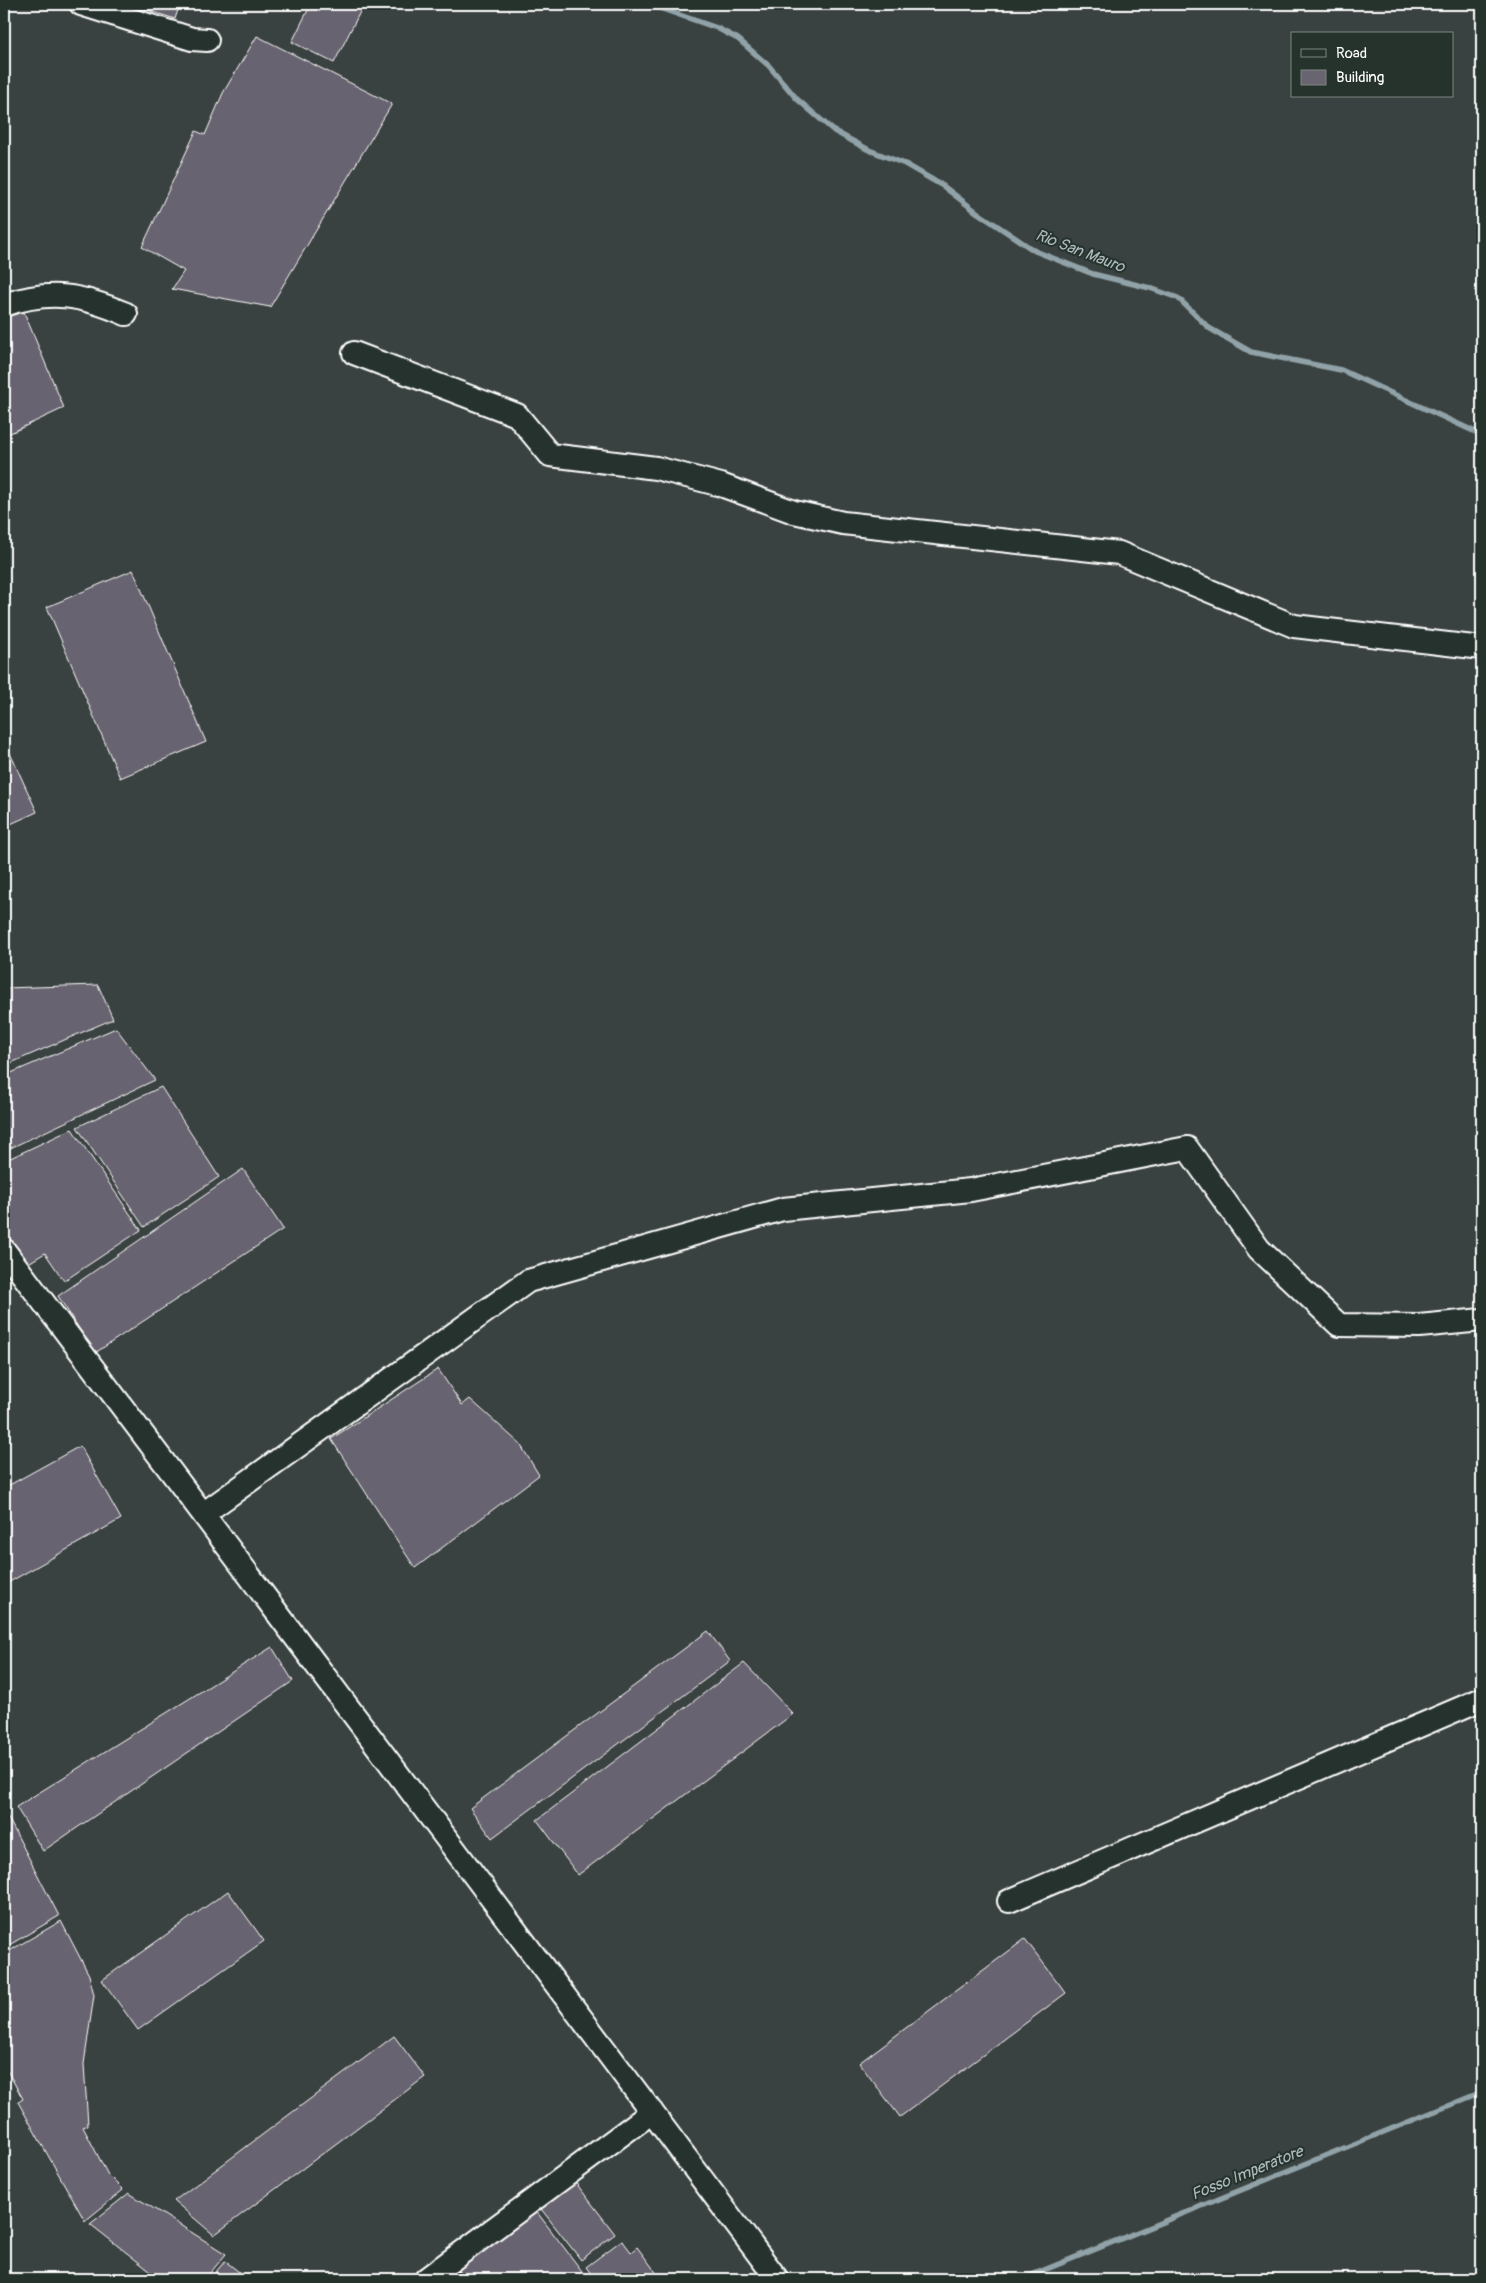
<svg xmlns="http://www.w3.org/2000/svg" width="1486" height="2283" font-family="Pangolin,sans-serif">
<rect width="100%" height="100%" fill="#3a4241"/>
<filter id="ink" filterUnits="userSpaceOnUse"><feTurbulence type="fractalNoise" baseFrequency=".02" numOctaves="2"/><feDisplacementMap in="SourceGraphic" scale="10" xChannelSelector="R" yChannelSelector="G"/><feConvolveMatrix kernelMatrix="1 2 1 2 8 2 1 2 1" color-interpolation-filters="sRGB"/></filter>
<g filter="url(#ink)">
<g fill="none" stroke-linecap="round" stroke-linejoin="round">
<path stroke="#91a3a8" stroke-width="5.5" d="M648 4 717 28 738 39 769 66 797 99 834 131 869 150 905 164 943 186 978 213 1035 251 1093 274 1150 288 1178 298 1209 328 1251 352 1341 370 1482 435
M1022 2279 1482 2092"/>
</g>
<path fill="#686470" stroke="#fff" d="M145 4H180L175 19 144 9Z
M311 4H364L334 63 292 42Z
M257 36 392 104 270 307 172 289 184 271 142 247 196 131 205 135 223 93Z
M21 305 64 408 4 436V313Z
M133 570 206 742 120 778 47 607Z
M4 740 37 812 4 827Z
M98 985 113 1019 4 1066V988Z
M116 1028 155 1080 4 1151V1076Z
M161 1087 219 1177 144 1227 77 1127Z
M72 1129 141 1230 64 1281 45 1253 27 1264 4 1230V1161Z
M243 1169 283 1229 95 1353 58 1296Z
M438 1369 462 1405 470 1399 520 1444 539 1475 415 1568 331 1439Z
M80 1446 121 1519 4 1585V1488Z
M708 1631 730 1661 492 1838 470 1808Z
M272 1647 293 1681 43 1851 16 1807Z
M744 1663 793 1714 578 1875 537 1820Z
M4 1810 59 1916 4 1948Z
M228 1891 264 1941 138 2030 102 1980Z
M61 1921 89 1975 94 1995 84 2064 88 2125 83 2127 108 2175 123 2190 85 2221 18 2102 23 2099 4 2065V1954Z
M1025 1939 1066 1993 900 2117 859 2063Z
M394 2036 425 2077 214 2235 174 2201Z
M572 2178 615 2234 581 2260 538 2205Z
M129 2193 226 2254 205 2279H160L90 2224Z
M533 2207 588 2279H437Z
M622 2240 631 2252 637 2247 661 2279H595L586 2267Z
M225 2261 248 2279H210Z"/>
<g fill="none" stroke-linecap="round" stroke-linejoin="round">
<defs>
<path id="minor" d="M81 4 192 39 207 40
M4 305C51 289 81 295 126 314
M354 353 517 415 550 455 656 468 721 485 794 512 843 523 1119 553 1294 626 1482 648
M4 1250 203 1514 528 1281 783 1209 971 1190 1187 1148 1259 1249 1339 1325 1419 1326 1482 1320
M203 1514 777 2279
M1009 1901 1482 1699
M426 2279 652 2112"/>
</defs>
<use href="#minor" stroke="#fff" stroke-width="26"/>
<use href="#minor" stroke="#26332d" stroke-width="22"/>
</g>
</g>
<g text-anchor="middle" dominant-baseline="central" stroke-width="4" stroke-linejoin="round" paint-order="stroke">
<g font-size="16" font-style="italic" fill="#adbabe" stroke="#26332d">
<text transform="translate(1080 251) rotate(21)">Rio San Mauro</text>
<text transform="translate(1247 2173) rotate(-22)">Fosso Imperatore</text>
</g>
</g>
<rect width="1486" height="2283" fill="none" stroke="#26332d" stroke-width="20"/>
<rect x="10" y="10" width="1466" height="2263" fill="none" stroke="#fff" stroke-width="2" filter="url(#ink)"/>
<rect x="1291" y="32" width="162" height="65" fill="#26332d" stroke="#7d8581"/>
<rect x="1301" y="49" width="25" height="8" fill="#26332d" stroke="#7d8581"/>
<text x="1336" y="58" font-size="15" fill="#ffffff">Road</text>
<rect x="1301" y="70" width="25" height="15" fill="#686470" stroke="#7d8581"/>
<text x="1336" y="82" font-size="15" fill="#ffffff">Building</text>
</svg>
